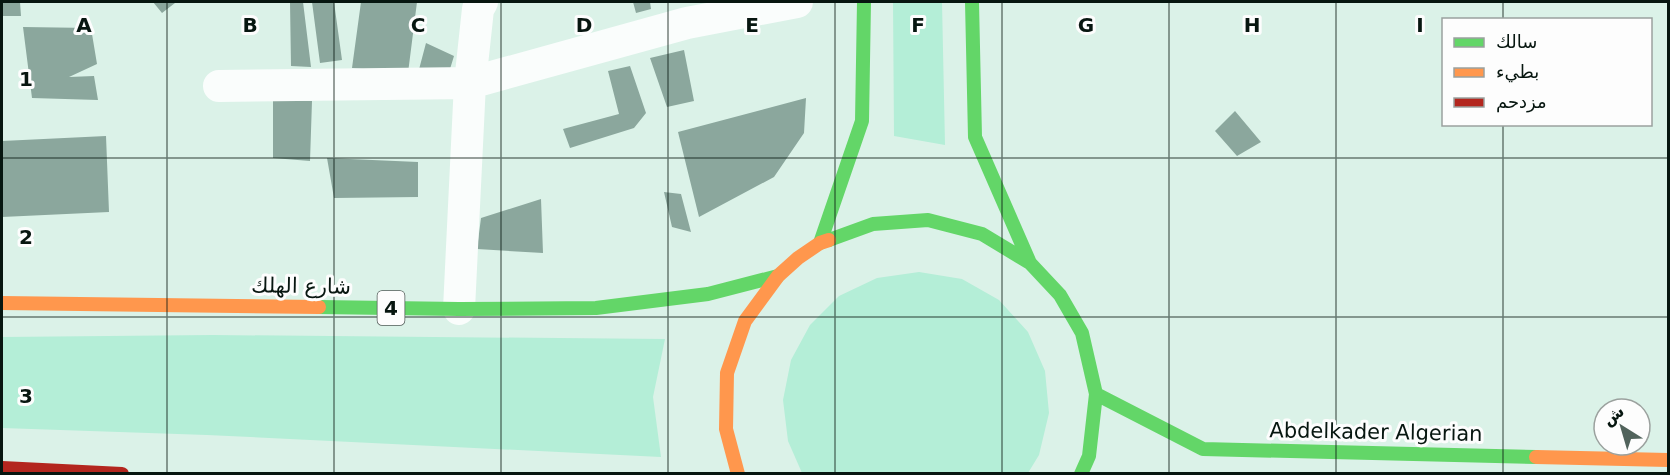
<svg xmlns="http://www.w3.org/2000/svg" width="1670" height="475" font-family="'DejaVu Sans','Noto Sans Arabic',sans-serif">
<rect width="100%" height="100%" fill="#dbf2e8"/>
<path fill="#b4eed7" d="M893 2H942L945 145 894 136Z
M919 272 962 279 999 300 1028 332 1045 371 1049 413 1039 455 1028 473H802L788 441 783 400 791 360 810 325 839 296 877 278Z
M213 335 665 339 653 397 661 457 207 435 2 428V337Z"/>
<path fill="#8ba79d" d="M2 2H20L21 16H2Z
M153 2H174L175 3 162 13Z
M290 2H303L311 67 291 66Z
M312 2H334L342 60 320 63Z
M361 2H417L408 73 352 68Z
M633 2H650L651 9 636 13Z
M23 27 91 28 97 64 69 77 94 76 98 100 32 98Z
M426 43 454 56 450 69 417 77Z
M684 50 694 101 667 107 650 58Z
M630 66 646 113 634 128 570 148 563 129 619 114 608 71Z
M806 98 804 133 774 177 699 217 678 132Z
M273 100 312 101 310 161 273 158Z
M1235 111 1261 142 1237 156 1215 131Z
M106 136 109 212 2 217V141Z
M327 158 418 162V197L334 198Z
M664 192 681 194 691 232 672 227Z
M541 199 543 253 477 249 481 218Z"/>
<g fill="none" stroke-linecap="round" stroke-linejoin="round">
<path stroke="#fafdfc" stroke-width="32" d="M219 86 470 83 687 23 797 2
M459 309 470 83 478 9 482 2"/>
<path stroke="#63d668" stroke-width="14" d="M972 2 975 137 1030 263
M829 240 873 224 928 220 982 234 1030 263 1060 295 1082 333 1096 394 1089 456 1081 474
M820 243 862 121 864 2
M319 307 459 309 596 308 708 294 778 276
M1096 394 1203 449 1536 457"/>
<path stroke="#ff974d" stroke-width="14" d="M2 303 319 307
M1536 457 1668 460
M738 474 726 429 727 373 745 321 778 276 798 258 820 243 829 240"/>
<path stroke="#b3261e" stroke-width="14" d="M2 468 122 474"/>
</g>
<path fill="none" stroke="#071610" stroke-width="1.5" stroke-opacity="0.55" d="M167 2V474M334 2V474M501 2V474M668 2V474M835 2V474M1002 2V474M1169 2V474M1336 2V474M1503 2V20M1503 124V474M2 158H1668M2 317H1668"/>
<g text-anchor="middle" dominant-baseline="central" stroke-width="6" stroke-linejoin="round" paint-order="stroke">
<rect fill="#fdfdfd" stroke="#515b57" stroke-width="1.5" x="377.5" y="291" width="27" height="34" rx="4.5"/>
<g font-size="20" font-weight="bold" fill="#071610">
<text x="391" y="308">4</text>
</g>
<g font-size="21" fill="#071610" stroke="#fdfdfd">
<text transform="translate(301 286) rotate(1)">شارع الهلك</text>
<text transform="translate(1376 432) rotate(1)">Abdelkader Algerian</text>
</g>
</g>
<g font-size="20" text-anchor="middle" font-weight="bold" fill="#071610" stroke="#fdfdfd" stroke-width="6" stroke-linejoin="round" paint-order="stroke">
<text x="84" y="32">A</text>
<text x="250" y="32">B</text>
<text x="418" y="32">C</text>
<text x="584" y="32">D</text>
<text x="752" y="32">E</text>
<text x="918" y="32">F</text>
<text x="1086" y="32">G</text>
<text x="1252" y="32">H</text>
<text x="1420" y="32">I</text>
<text x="26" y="86">1</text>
<text x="26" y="244">2</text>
<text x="26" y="403">3</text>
</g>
<rect width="1670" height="475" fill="none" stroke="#071610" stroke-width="6"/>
<rect x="1442" y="18" width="210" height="108" fill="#fdfdfd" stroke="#9ba19e" stroke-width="1.5"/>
<rect x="1454" y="38" width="30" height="9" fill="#63d668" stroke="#9ba19e" stroke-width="1.5"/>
<text x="1496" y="48" font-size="18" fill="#071610">سالك</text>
<rect x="1454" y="68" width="30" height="9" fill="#ff974d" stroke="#9ba19e" stroke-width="1.5"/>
<text x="1496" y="78" font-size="18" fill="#071610">بطيء</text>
<rect x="1454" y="98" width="30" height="9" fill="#b3261e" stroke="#9ba19e" stroke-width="1.5"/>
<text x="1496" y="108" font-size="18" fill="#071610">مزدحم</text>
<g transform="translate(1622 427) rotate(323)"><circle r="28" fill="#fdfdfd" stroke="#9ba19e" stroke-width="1.5"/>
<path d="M0-4.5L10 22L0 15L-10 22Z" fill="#51635c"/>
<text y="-9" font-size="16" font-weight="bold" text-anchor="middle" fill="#071610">ش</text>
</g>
</svg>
